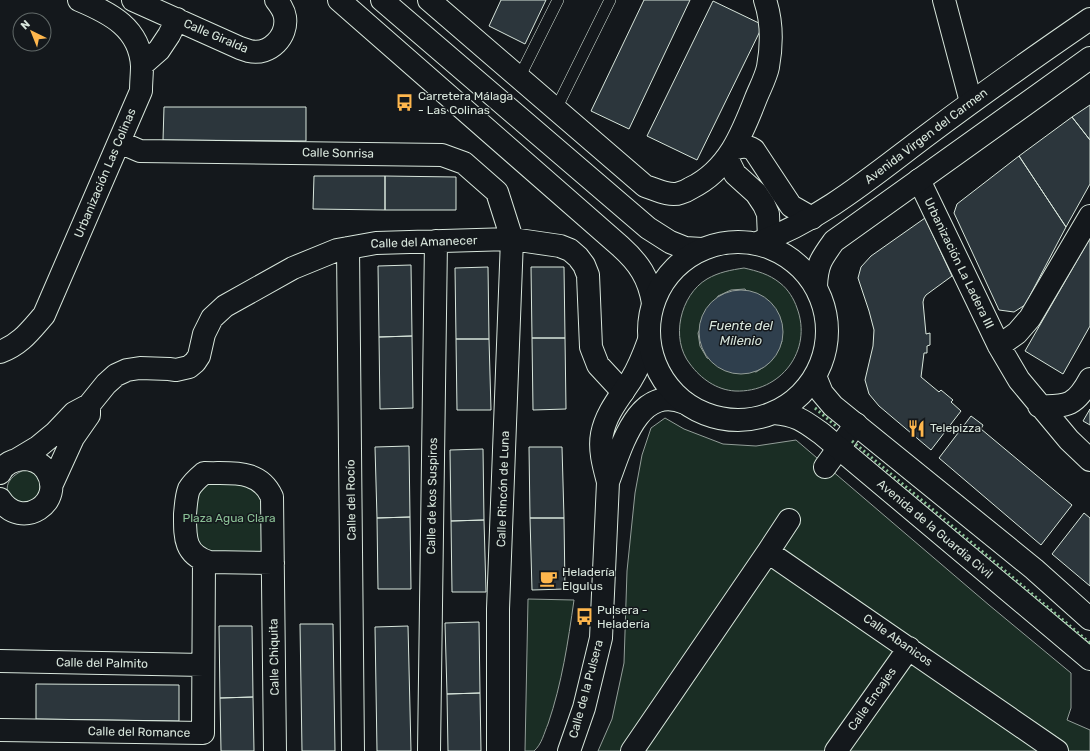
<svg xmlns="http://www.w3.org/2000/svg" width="1090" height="751" font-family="Rubik,sans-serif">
<rect width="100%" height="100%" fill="#14181c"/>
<path fill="#1a2d24" stroke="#939e99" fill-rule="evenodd" d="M744 268C757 271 769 274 780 283 788 289 794 299 797 308 813 350 781 393 735 391 717 390 701 379 690 364 670 339 680 295 707 279 719 272 731 270 744 268ZM745 289 782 341C776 357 771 363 756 372L707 358 700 346 698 333 718 296 731 290Z
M665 418 684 429 723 444 756 446 796 440 989 605 1071 673V708L1067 720 1090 730V751H598L612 719 624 663 627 571 635 493 642 455 651 428Z
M27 469 40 476V498L18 504C16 502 11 498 9 495 2 482 17 472 27 469Z
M195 480H260L273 563 209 562 185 535Z
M528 599 574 600C568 642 562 683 548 724 544 733 542 744 534 751H525Z"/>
<path fill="#2f3f4d" stroke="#939e99" d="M699 332a42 42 0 1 1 84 0a42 42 0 1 1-84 0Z"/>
<path fill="#2c363c" stroke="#d8e6dc" d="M501 0H546L525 44 489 26Z
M644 0H690L629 129 591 111Z
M713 1 763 25 697 160 647 136Z
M1090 105V140L1072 117Z
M164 107H306V141L163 140Z
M1072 117 1090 140V184L1066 227 1019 156Z
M1019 156 1066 227 1025 305 1014 312 999 310 954 213 957 204Z
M314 176H385V210L313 209Z
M385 176 456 177V210H385Z
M925 218 952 276 926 295 924 298 923 302 926 334 930 333V345L927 346V353H924L921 377 939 392 941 390 953 400 951 402 961 411 931 450 879 406 869 394 865 380 873 346 874 330 869 311 858 278 861 267 871 256Z
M1090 238V326L1063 374 1025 351Z
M411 265 412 336 379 337 378 266Z
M488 267 489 339H456L455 268Z
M531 267H564L565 338H532Z
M412 336 413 408 380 409 379 337Z
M532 338H565L566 409 533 410Z
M456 339H489L491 410H457Z
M1090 409V425L1083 421Z
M971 416 983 425 981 429 1072 505 1041 545 939 458Z
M409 446 410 517 377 518 375 447Z
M529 447H562L564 518H530Z
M483 449 484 520 451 521 450 450Z
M1084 513 1090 518V586L1052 554Z
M410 517 411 589H378L377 518Z
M530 518H564L565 589 532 590Z
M484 520 486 592H452L451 521Z
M479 622 480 693 447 694 445 623Z
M300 624H333L335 751H302Z
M219 626H252L253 697 220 698Z
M408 626 411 751H377L375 627Z
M36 684 179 685V721L36 719Z
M480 693 481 751H448L447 694Z
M253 697 254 751H221L220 698Z"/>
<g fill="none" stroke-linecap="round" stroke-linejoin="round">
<defs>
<path id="lane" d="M519 78 558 0
M556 109 610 0"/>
<path id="street" d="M133 0 240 48C243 49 246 50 249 51 270 56 288 36 285 17 284 10 280 5 276 0
M429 0 645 186C655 189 670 197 680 193 684 192 688 190 691 188 728 170 742 134 756 98 760 88 766 77 768 67 772 45 772 21 765 0
M142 65 159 50 169 35 177 19
M119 142 140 151 442 155 464 163 497 192 512 239 498 609V751
M733 149C741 147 746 145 754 150L791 206 812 218
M727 158 735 174 756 193 764 205 768 214 769 239
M919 180 999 346 1019 380 1069 440 1090 460
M348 248 353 751
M999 346 1017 333 1030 318 1090 216
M0 352C21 344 30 331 44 315L141 91C141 82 142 74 142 66 140 28 110 13 79 0
M1039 406C1068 407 1076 405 1090 379
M18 459 38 447 55 433 74 413 89 405 106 384 116 375 127 370 140 368 169 369 176 370 189 367 195 362 199 356 204 334 212 318 225 306 293 268 337 250 376 243 512 239 560 246 570 250 578 257 584 265 588 275 591 347 598 365 623 392
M825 467 856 424
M0 473C4 464 13 460 23 459 32 459 41 463 46 470 67 502 21 532 0 499
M52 484 73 438 89 415V408
M789 520 768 552 1057 751
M273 563 209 562C184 554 185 537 185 514 186 505 186 497 189 489 193 482 198 478 204 473 231 474 259 468 272 497L275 751
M0 661 203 665
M0 730 203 733 204 561
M429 751 436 241
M632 751 768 552
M836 751 909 648"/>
<path id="secondary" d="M339 0 620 246C639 263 649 278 653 303
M382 0 648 228 670 242 685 248 702 249
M944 0 971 102
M608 482C621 449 637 383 685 403
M569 751 584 708 601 638 608 482C604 467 599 450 602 434 606 413 620 397 631 380 639 367 644 354 649 340"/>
<path id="primary" d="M649 331a89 89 0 1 1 178 0a89 89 0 1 1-178 0Z
M757 243C822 220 875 174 930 133 982 94 1036 56 1090 19
M816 286C817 264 821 259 834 241L1090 58
M815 376 822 393 833 406 1034 569 1090 619
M774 413C797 415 804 421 822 434L1090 659"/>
</defs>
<use href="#lane" stroke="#d8e6dc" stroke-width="12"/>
<use href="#street" stroke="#d8e6dc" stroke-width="24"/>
<use href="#secondary" stroke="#d8e6dc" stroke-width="24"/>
<use href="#primary" stroke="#d8e6dc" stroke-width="24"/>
<use href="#lane" stroke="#14181c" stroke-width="11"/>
<use href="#street" stroke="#14181c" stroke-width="22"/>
<use href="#secondary" stroke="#14181c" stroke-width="22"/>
<use href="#primary" stroke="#14181c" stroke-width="22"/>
<path stroke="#8ac095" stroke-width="3" stroke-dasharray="2 3" stroke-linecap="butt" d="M815 408 836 426
M852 441 1090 643"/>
</g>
<defs>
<symbol id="bus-bare" viewBox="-9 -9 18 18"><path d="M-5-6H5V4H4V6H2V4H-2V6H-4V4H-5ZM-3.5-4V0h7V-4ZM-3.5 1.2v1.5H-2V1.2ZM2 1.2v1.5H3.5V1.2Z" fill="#ffb74d" stroke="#14181c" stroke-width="2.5" paint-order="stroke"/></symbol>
<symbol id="restaurant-bare" viewBox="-9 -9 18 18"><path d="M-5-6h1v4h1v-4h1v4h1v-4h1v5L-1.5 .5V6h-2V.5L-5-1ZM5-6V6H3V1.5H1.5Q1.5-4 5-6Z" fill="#ffb74d" stroke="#14181c" stroke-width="2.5" paint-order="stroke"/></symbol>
<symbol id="cafe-bare" viewBox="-9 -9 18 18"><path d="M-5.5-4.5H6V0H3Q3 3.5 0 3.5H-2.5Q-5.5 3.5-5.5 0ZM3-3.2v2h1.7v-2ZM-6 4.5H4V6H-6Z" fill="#ffb74d" stroke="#14181c" stroke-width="2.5" paint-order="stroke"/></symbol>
</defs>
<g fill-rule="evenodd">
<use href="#bus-bare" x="392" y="90" width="25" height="25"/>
<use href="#restaurant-bare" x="904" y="416" width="25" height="25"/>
<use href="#cafe-bare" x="536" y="566" width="25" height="25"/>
<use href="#bus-bare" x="572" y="604" width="25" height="25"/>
</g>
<g text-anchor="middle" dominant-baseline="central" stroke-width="3" stroke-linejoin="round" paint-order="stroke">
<g font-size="12" fill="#d8e6dc" stroke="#14181c">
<text transform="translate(216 36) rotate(23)">Calle Giralda</text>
<text transform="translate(926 136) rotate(-37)">Avenida Virgen del Carmen</text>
<text transform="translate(338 153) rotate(1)">Calle Sonrisa</text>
<text transform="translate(105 173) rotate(-67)">Urbanización Las Colinas</text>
<text transform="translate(424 242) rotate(-2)">Calle del Amanecer</text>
<text transform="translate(959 263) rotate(64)">Urbanización La Ladera III</text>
<text transform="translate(503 489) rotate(-88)">Calle Rincón de Luna</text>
<text transform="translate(432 496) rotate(-89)">Calle de kos Suspiros</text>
<text transform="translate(351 500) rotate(-91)">Calle del Rocío</text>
<text transform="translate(935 529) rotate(40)">Avenida de la Guardia Civil</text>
<text transform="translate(898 640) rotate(35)">Calle Abanicos</text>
<text transform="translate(274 657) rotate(-91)">Calle Chiquita</text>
<text transform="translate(102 663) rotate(1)">Calle del Palmito</text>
<text transform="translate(586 689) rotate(-75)">Calle de la Pulsera</text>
<text transform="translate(872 699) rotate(-55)">Calle Encajes</text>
<text transform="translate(139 732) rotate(1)">Calle del Romance</text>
</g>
<g font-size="12" fill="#d8e6dc" stroke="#14181c" text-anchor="start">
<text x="418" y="96">Carretera Málaga<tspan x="418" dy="14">- Las Colinas</tspan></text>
<text x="930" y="428">Telepizza</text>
<text x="562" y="572">Heladería<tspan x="562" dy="14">Elgulus</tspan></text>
<text x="597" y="610">Pulsera -<tspan x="597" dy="14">Heladería</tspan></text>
</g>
<g font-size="12" fill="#8ac095" stroke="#14181c">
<text x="229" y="518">Plaza Agua Clara</text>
</g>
<g font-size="13" font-style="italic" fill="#d8e6dc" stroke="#14181c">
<text x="741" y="325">Fuente del<tspan x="741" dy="15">Milenio</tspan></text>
</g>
</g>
<g transform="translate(32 32) rotate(317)"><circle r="19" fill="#14181c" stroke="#626a69"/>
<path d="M0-3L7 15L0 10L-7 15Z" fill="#ffb74d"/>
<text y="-6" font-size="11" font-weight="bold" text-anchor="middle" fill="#d8e6dc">N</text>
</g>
</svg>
